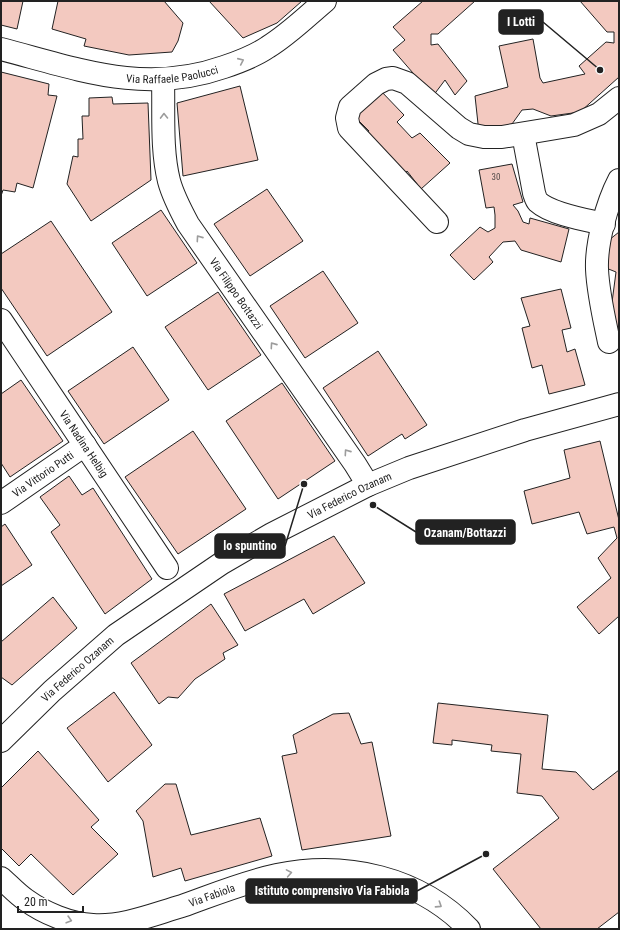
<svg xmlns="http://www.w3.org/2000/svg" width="620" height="930" font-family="'Roboto Condensed',sans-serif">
<rect width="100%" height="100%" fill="#fff"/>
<path fill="#f3c9c0" stroke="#222" d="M1 1H23L17 29 1 25Z
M58 1H164L183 23 178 41 172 52 129 55 84 46 86 39 52 29Z
M209 1H302L277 23 243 38Z
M423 1H475L438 34H431V45L438 44 467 81 455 95 445 80 433 96 393 50 405 40 393 27Z
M580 1H619V77L580 112 551 116 533 109 522 110 512 124 479 133 475 96 508 87 499 46 533 39 540 78 543 83 585 74 579 66 606 42 614 43V32H607Z
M1 72 49 84 48 95 57 96 33 188 17 183 15 192 3 190 1 196Z
M240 86 258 160 183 176 177 103Z
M379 89 404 115 397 122 412 138 420 133 450 163 421 189 407 171 403 177 362 135 369 131 350 112Z
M112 97 113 104 148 103 151 180 91 221 67 184 73 156 78 157V139H83L82 116H89V98Z
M512 164 523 202 513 205 518 211 523 222 529 224 530 218 569 229 561 262 521 250 515 241 503 242 489 257 493 262 474 280 450 255 480 227 488 232 495 228V215L494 207 486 208 479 170Z
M267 189 303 241 250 276 214 224Z
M161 210 197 263 147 296 112 243Z
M51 221 112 312 47 356 1 288V254Z
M619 232V340L611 310 616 272 601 266 609 240Z
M323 271 358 323 305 358 270 306Z
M561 289 571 328 562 330 567 352 575 349 585 385 549 394 542 365 532 368 522 328 530 326 521 298Z
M218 292 261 355 208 390 165 327Z
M133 347 169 400 104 444 68 391Z
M378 351 427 425 405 439 402 434 368 456 323 388Z
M21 380 63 441 10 477 1 463V394Z
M282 383 335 461 278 499 226 421Z
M193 431 246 509 178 554 125 477Z
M600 441 619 520V616L599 634 577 607 611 578 598 558 617 538 614 527 587 534 579 512 532 524 524 491 570 478 564 450Z
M69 476 82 495 93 488 152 579 105 614 51 532 60 525 40 497Z
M5 524 32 565 1 586V527Z
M334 536 365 583 313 614 304 599 245 631 224 594Z
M53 597 77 628 12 685 1 677V642Z
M211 604 238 645 223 653 225 659 195 679 178 698 168 697 159 704 131 663Z
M114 692 152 745 108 782 67 728Z
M438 703 548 715 542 769 576 772 593 790 619 770V912L597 929H541L493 869 559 818 542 796 517 793 521 754 491 751 492 745 452 740V745L433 743Z
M349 713 361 744 372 742 391 836 302 850 282 756 297 753 293 735 333 714Z
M38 751 99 820 91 827 118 854 73 895 31 854 19 866 1 848V788Z
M165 784H176L191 835 260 818 272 856 185 881 181 868 153 877 143 821 136 811Z"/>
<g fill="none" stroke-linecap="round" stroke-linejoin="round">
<defs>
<g id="minor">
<path id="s1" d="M1 49C78 69 144 95 224 67 239 62 255 56 268 47 289 34 306 17 325 1"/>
<path id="s2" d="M163 80C164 113 161 149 169 181 173 196 181 211 188 224L355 464 368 485"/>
<path d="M523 134 534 193C535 196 536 200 538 202 551 214 586 220 604 224"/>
<path d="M437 222 349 128 347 118 350 107 376 84 386 79 393 78 407 83 459 128 469 134 484 137H502L574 125 599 114 619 98"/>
<path id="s3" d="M1 320 167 568"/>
<path d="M609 342C604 318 598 293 597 269 596 243 607 203 619 180"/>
<path id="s4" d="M1 503 85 445"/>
<path id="s5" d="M1 741 52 691 116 635 222 563 272 534 368 485 409 468 525 430 619 404"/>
<path id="s6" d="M1 878C9 885 17 894 26 900 44 913 70 924 93 925 123 927 154 914 182 906 213 895 244 882 277 875 346 861 419 877 469 929"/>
</g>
</defs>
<use href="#minor" stroke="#222" stroke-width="24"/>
<use href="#minor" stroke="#fff" stroke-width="22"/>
</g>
<defs><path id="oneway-chevron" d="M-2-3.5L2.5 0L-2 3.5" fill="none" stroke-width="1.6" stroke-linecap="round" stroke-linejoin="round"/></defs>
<g stroke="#9c9c9c">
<use href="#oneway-chevron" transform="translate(241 61) rotate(-24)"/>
<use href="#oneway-chevron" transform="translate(164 116) rotate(-91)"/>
<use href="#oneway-chevron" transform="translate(199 238) rotate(-125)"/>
<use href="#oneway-chevron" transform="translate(273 345) rotate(-125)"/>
<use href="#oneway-chevron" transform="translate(347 452) rotate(-125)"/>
<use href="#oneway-chevron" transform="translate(289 873) rotate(-10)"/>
<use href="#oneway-chevron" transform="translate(439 905) rotate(33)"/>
<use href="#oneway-chevron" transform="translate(69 920) rotate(16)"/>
</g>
<g text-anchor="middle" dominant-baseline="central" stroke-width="3" stroke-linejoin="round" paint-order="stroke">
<g font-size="9" fill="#564c4a">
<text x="496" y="177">30</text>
</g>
<g font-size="11" fill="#222" stroke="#fff">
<text stroke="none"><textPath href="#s1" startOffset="175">Via Raffaele Paolucci</textPath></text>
<text stroke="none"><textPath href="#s2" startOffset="233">Via Filippo Bottazzi</textPath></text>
<text stroke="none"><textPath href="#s3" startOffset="149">Via Nadina Helbig</textPath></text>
<text stroke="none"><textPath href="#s4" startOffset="51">Via Vittorio Putti</textPath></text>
<text stroke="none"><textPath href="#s5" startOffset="429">Via Federico Ozanam</textPath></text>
<text stroke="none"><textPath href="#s5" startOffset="105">Via Federico Ozanam</textPath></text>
<text stroke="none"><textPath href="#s6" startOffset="229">Via Fabiola</textPath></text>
</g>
</g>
<path fill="none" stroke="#222" stroke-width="1.5" d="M600 70L543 22M373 505L416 532M304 484L285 546M486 854L417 891"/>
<g fill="#222" stroke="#fff" stroke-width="1.5">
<circle cx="600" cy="70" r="4"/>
<circle cx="373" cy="505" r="4"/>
<circle cx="304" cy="484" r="4"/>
<circle cx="486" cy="854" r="4"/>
</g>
<g fill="#222" stroke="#222" stroke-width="1.5">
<rect x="499" y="10" width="44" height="24" rx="4"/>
<rect x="416" y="520" width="99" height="24" rx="4"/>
<rect x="215" y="534" width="70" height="24" rx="4"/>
<rect x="246" y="879" width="171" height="24" rx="4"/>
</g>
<g font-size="12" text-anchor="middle" font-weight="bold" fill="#fff">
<text x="521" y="26">I Lotti</text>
<text x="465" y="537">Ozanam/Bottazzi</text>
<text x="250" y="550">lo spuntino</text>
<text x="332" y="895">Istituto comprensivo Via Fabiola</text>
</g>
<rect width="620" height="930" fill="none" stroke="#222222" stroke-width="4"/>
<path d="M18 906v6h65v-6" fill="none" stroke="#222222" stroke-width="2"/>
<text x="24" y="906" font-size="12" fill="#222222" stroke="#ffffff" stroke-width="3" paint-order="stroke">20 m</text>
</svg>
